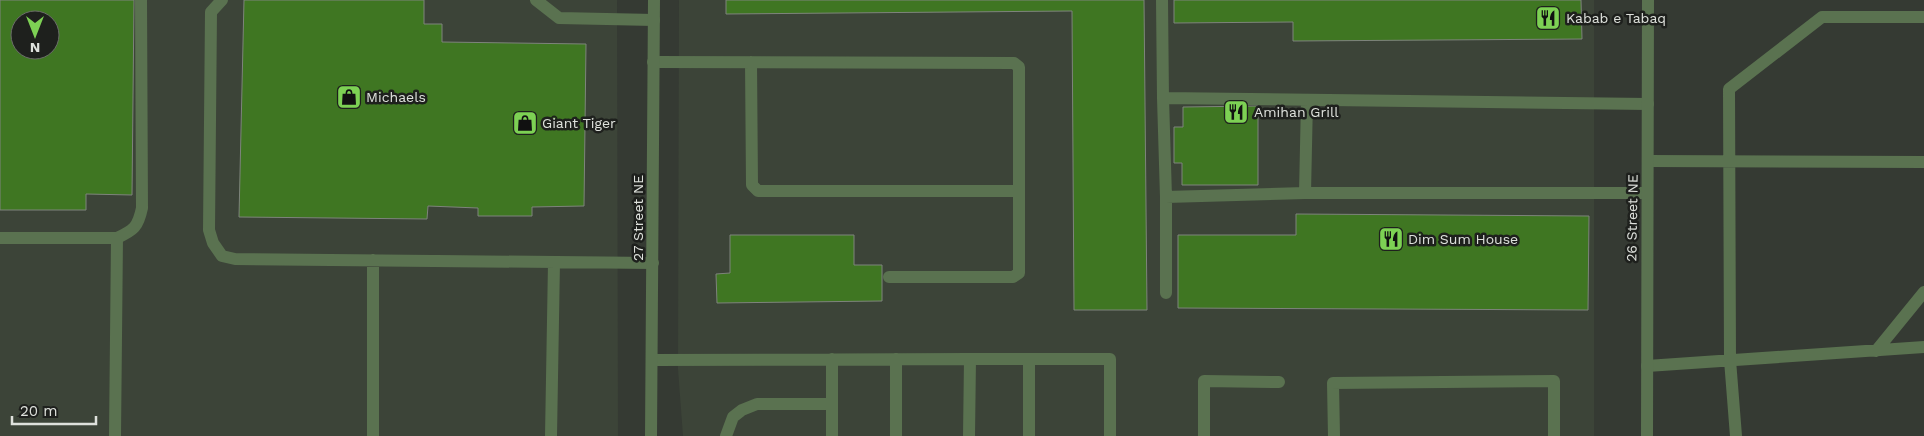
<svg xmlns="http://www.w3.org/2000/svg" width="1924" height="436" font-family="'Work Sans',sans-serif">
<rect width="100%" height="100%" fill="#353a33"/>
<path fill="#3c4438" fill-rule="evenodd" d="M0 0H617L618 436H0ZM20 20H50V50H20Z
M679 0H1594V436H683L678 369Z"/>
<path fill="#3f7622" stroke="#7e847c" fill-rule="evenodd" d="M0 0H134L132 195 86 194V210H0ZM20 20H50V50H20Z
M244 0H424V24H442V42L586 44 584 206 532 207V216H478V208L428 206 427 219 239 217Z
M726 0H1144L1147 310H1074L1072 11 726 14Z
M1174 0H1581L1582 39 1293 41V22L1174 23Z
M1258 106V185H1182V163H1174V127H1183V107Z
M1296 214 1589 216 1588 310 1178 308V235H1296Z
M730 235H854V265H882V301L717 303 716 274 730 273Z"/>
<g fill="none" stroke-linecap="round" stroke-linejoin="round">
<path stroke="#5a7250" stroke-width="12" d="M222 0 211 12 209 230 213 243 222 256 235 259 653 263
M536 0 559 18 654 20
M1162 0 1163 98 1648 104
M653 62 1014 63 1019 67V273L1013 277H889
M751 62 752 185 758 191H1019
M1163 98 1166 197
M1648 161 1924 162
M1305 193 1307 100
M0 238H117L115 436
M117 238C134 230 138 227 142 208L141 0
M1166 293V197L1305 193H1647
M1876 351 1924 292
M832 359V436
M970 359H1029V436
M1029 359H1110V436
M652 360 970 359 969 436
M1647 366 1924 347
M373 436V260
M551 436 554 262
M726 436 733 417 742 410 757 404H832
M896 436V359
M1204 436V381L1279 382
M1334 436 1333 383 1554 381V436
M1736 436 1730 360 1729 89 1822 17H1924"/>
<path stroke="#5a7250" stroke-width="12" d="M651 436 654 0
M1647 436 1648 0"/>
</g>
<defs>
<symbol id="restaurant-square" viewBox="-11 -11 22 22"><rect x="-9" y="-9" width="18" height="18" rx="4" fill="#7dd154" stroke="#1e201d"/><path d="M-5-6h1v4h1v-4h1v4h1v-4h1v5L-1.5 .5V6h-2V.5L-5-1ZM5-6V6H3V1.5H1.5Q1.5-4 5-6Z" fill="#111"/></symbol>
<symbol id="shop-square" viewBox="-11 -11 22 22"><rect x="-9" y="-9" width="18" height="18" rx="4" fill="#7dd154" stroke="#1e201d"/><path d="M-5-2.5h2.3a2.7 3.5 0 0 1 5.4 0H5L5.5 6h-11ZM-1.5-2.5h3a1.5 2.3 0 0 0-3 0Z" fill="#111"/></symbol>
</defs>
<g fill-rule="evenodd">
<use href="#restaurant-square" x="1534" y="4" width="28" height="28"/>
<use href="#shop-square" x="335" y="83" width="28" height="28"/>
<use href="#restaurant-square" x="1222" y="98" width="28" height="28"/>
<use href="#shop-square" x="511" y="109" width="28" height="28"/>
<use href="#restaurant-square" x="1377" y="225" width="28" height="28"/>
</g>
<g text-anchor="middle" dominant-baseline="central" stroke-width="5" stroke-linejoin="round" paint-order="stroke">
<g font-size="14" fill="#dee1dc" stroke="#1e201d" text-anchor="start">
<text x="1566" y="18">Kabab e Tabaq</text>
<text x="366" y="97">Michaels</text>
<text x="1254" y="112">Amihan Grill</text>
<text x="542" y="123">Giant Tiger</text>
<text x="1408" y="239">Dim Sum House</text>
</g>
<g font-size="14" fill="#dee1dc" stroke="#1e201d">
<text transform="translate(638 218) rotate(-90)">27 Street NE</text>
<text transform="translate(1632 218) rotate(-89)">26 Street NE</text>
</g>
</g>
<g transform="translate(35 35) rotate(180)"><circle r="24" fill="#1e201d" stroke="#6b6d69"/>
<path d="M0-4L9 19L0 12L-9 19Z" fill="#7dd154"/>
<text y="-8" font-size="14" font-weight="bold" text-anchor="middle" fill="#dee1dc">N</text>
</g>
<path d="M12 416v8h84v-8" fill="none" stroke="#dee1dc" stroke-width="2.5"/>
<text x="20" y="416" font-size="15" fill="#dee1dc" stroke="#1e201d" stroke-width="4" paint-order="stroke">20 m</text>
</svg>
